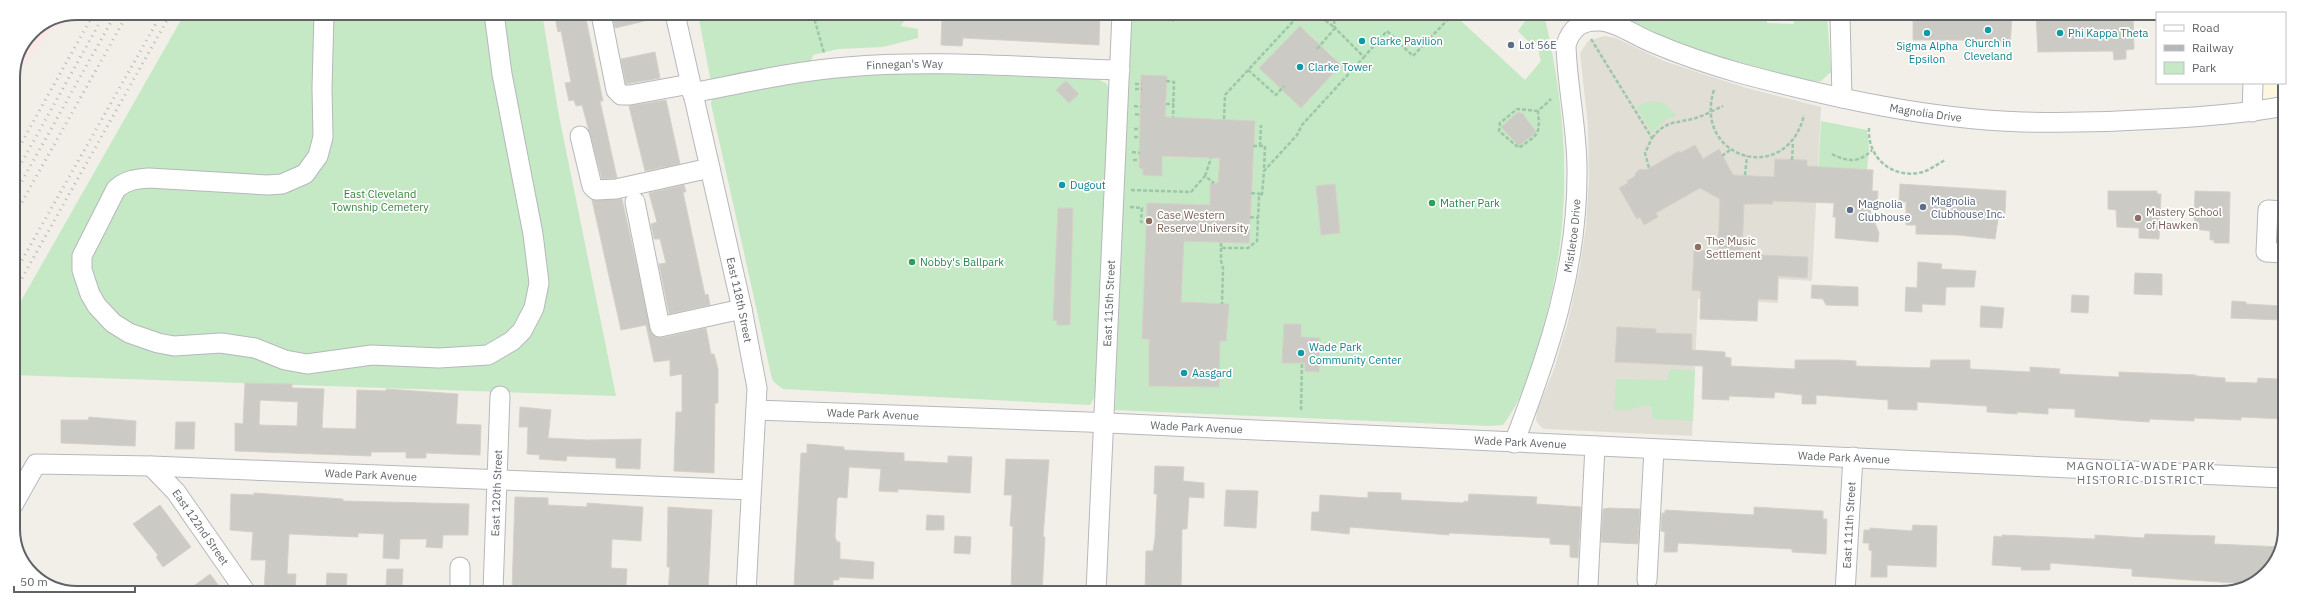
<svg xmlns="http://www.w3.org/2000/svg" width="2298" height="606" font-family="'IBM Plex Sans',sans-serif">
<rect width="100%" height="100%" fill="#f1efe8"/>
<path fill="#fef7e0" d="M2253 83H2285V106L2252 112Z"/>
<path fill="#e1ded6" d="M1604 36 1616 38 1664 61 1706 75 1747 88 1821 107 1812 281 1779 279 1778 303 1698 299 1692 436 1546 429 1542 428 1536 421 1537 410 1553 372 1568 322 1580 267 1586 226 1589 178 1588 126 1580 53 1588 41Z"/>
<path fill="#fce8e6" d="M67 17 60 28 54 26 13 80 32 31Z"/>
<path fill="#c5e8c5" fill-rule="evenodd" d="M185 13H542L559 116 616 396 13 375V315Z
M698 14H872L905 19 901 26 918 29V38L883 47 838 49 813 55 810 64 711 82Z
M1129 14H1235L1241 19 1245 14H1467L1461 21 1525 80 1541 61 1536 42H1529L1518 31 1525 21 1518 14H1544C1570 125 1573 225 1541 335 1533 365 1522 400 1503 425L1490 426 1115 410ZM1300 26 1316 40 1312 44 1321 53 1325 49 1341 65 1301 108 1285 93V89L1279 81 1276 84 1259 68ZM1166 76 1165 117 1255 121 1249 243 1168 240 1183 252 1182 288 1165 301 1228 304 1225 341 1142 339 1147 204 1218 205V198H1210V183H1218L1230 158 1162 156 1143 169 1139 168 1142 89ZM1335 185 1340 233 1321 235 1316 187ZM1149 360 1219 361V387L1149 386Z
M1623 15H1767V23L1794 24V15H1827L1831 72 1821 81 1813 82C1755 66 1671 48 1623 15Z
M927 73 1097 79 1106 83 1111 91 1095 396 1090 405 783 389 775 383 772 379 711 104 712 97 849 75Z
M1655 101 1665 104 1677 115 1667 119 1652 133 1637 108 1643 103Z
M1821 121 1867 130 1869 148 1867 170 1818 175Z
M1670 369 1695 370 1693 421 1652 419V408L1648 405 1627 410H1614L1616 379 1667 380Z"/>
<path fill="#cccac5" stroke="#d6d1c6" fill-rule="evenodd" d="M554 13 585 14 603 101H600L617 178 602 179 582 105 576 106 574 100 569 101 565 83 571 82 561 31 558 32Z
M612 14H652L653 19 615 28Z
M947 14H1100L1099 45 963 38 962 46 941 45 942 18H947Z
M1913 15H2012L2010 47 1965 45V40H1913Z
M2036 15H2133L2134 49 2126 50V59L2114 60 2113 51 2038 52Z
M1300 26 1341 65 1301 108 1259 68Z
M655 52 660 78 626 84 621 59Z
M1141 75 1167 76 1165 117 1255 121 1249 243 1184 241 1181 302 1229 304 1226 341H1220L1219 387 1149 386V339H1142L1147 203 1210 205V183H1218L1220 158 1162 156V176L1143 175V169L1139 168Z
M1066 81 1079 94 1069 103 1056 90Z
M666 100 680 164 645 171 629 106Z
M1518 112 1523 114 1536 132 1519 146 1501 127Z
M1695 145 1703 159 1719 149 1733 175 1774 177 1775 159 1807 160V166L1873 170 1872 191H1878L1877 204 1867 203 1879 233 1878 242 1835 238 1836 217H1833L1834 203 1773 201V204H1744L1742 254 1808 257 1807 278 1778 276 1777 300 1758 299 1757 321 1700 319 1701 291 1692 290 1694 250 1718 251 1720 199 1700 188 1656 213 1658 217 1644 225 1640 217 1637 219 1619 188 1628 183 1627 181 1635 176 1636 172 1641 169 1646 170 1679 151 1680 153Z
M1335 184 1340 233 1321 235 1316 186Z
M1900 184 2006 191 2005 213H1999L1995 239 1958 235 1916 234V225H1906V202H1899Z
M684 185 686 192H683L705 295 708 294 710 305 669 314 659 264 666 263 660 239H654L651 224 657 222 649 193Z
M2108 191H2157V194H2161L2159 239 2139 238V228L2117 227 2116 210 2108 209Z
M2195 191 2230 192 2229 243H2214V240H2210V231L2194 229Z
M622 199 652 334 662 338 706 328 711 354H714L718 369V403H715L714 473 674 471 676 412H682V374L670 376V360L654 362 646 325 621 330 592 200Z
M1058 208H1073L1070 325H1057V321L1053 320Z
M1918 262 1942 264 1941 269 1976 271 1974 287H1946L1945 305 1922 304V312L1905 311 1906 287 1917 288Z
M2135 273 2162 274V295L2134 294Z
M1812 285 1858 287V306L1826 305 1823 299 1811 298Z
M2072 295 2089 296 2088 313 2071 312Z
M2232 301 2246 302V304L2282 306V320L2231 318Z
M1981 306 2004 308 2002 328 1980 327Z
M1284 324H1301V337L1320 338 1319 372 1305 371V363H1282Z
M1617 327 1656 329V333L1692 334V350L1725 352V357L1731 358V366L1795 369V360H1838L1856 361V366L1930 368 1931 360H1970V369L2030 372V367L2060 369 2059 374 2119 377V372L2196 375V376L2225 378V382L2257 383 2258 378 2278 379 2279 388 2284 387 2283 419 2241 417V420L2194 418V421L2150 419 2149 422 2075 417V409L2048 408V414L2017 412V414L1987 412V406L1917 402V410L1888 409V400L1816 395V404H1802V395L1775 392 1774 398 1729 396V400L1702 399 1703 366 1615 362Z
M245 383 292 384V388L324 389 322 428 356 429 357 390 386 391V389L458 394 456 424 481 425 480 455 426 453V458H406V452H371V456L235 451V423L243 424ZM260 400 298 402 297 426 259 425Z
M520 407 551 410 548 438 588 440 641 439 640 469 616 468V458L567 456 566 461 539 459 540 455 527 454 528 427H519Z
M89 417 136 421 135 446 61 443V420H88Z
M176 422H195L194 449H175Z
M807 444 844 447V450L904 453V461L948 463V456L972 457 970 493 898 489V492L879 491 881 469 849 467 847 498 839 497 837 499 835 537 837 542H840V559L874 562 873 579 839 577V580H833V588L794 586 801 453H807Z
M1006 459 1049 460 1043 537H1045L1042 592H1011L1013 526H1010L1012 495H1004Z
M1155 466 1184 467 1183 481 1204 483V498L1189 497 1187 529H1182L1181 592H1145L1146 551H1153L1155 539 1157 494H1154Z
M1226 490 1258 491 1256 528 1224 526Z
M1368 492 1401 493V500L1464 503V501L1468 502 1469 494 1537 497 1536 504 1581 507 1578 558 1570 557V545L1550 544V538L1449 533V535L1350 527 1349 534 1311 530 1312 512H1319L1320 495 1368 498Z
M254 493 343 499V501L469 504 468 535H443L442 548 426 547 427 539H400L399 559 383 558 384 534 358 533V537L289 534 287 574H296L295 591 264 589 266 560H251L253 532 230 530 231 494 254 495Z
M515 497 548 498V505L587 507V503L643 507 641 541 612 539 611 568 627 569 626 586 609 585V591H512Z
M160 505 191 547 163 567 156 557 158 555 133 524Z
M668 507 712 510 708 592 668 591 670 567H667Z
M1754 507 1823 511V519H1827L1826 554 1792 552V549L1678 543 1677 552H1664L1665 532 1661 531 1662 513H1665V510L1754 515Z
M1609 508 1640 509 1638 544 1601 542 1603 509Z
M927 515 944 516V530H926Z
M1913 525 1937 526 1936 567 1887 565V577H1871L1872 551 1869 550V543H1863L1864 530H1870V528L1912 531Z
M2145 534 2215 536 2214 544 2282 547 2260 580 2235 588V583L2132 576V569L2050 563V570H2021L2022 567 1992 565 1994 536 2002 537V535L2095 539V535L2144 538Z
M955 536 971 537 970 554 954 553Z
M387 569H403L402 586H386Z
M327 573 347 574 346 591H326Z
M210 574 219 586 212 591H187Z"/>
<g fill="none" stroke-linecap="round" stroke-linejoin="round">
<defs>
<g id="minor">
<path d="M324 13 322 88 323 137 318 156 305 174 282 184 267 185 149 178C136 179 126 180 116 189L82 256V270L90 294 97 306 113 323 129 333 158 343 174 346 221 343 255 348 285 360 307 364 372 355 439 358 488 355 512 341 522 331 534 308 539 283 533 234 502 74 494 13"/>
<path d="M601 14 616 90 621 95H630L690 84"/>
<path id="s1" d="M675 14 742 309 757 388 746 592"/>
<path d="M1840 15 1842 98"/>
<path id="s2" d="M692 93C744 83 795 71 847 67 936 59 1031 68 1120 70"/>
<path d="M2252 112 2253 83"/>
<path d="M580 136 592 186 596 190 616 189 710 168"/>
<path d="M635 202 660 327 742 309"/>
<path d="M2284 253 2266 252 2268 210 2284 211"/>
<path id="s3" d="M756 410 1087 422 2283 478"/>
<path id="s4" d="M1514 443C1549 352 1578 268 1577 169 1577 127 1567 86 1566 45 1571 28 1582 20 1599 21 1617 22 1634 35 1651 42 1681 55 1711 65 1743 74 1834 98 1928 119 2023 122 2068 123 2113 122 2158 119 2201 117 2243 114 2285 106"/>
<path id="s5" d="M151 466 176 492 245 591"/>
<path id="s6" d="M13 505 36 464 151 466 751 490"/>
<path d="M1647 580 1654 449"/>
<path d="M1588 585 1595 446"/>
<path d="M460 591V567"/>
<path id="s7" d="M493 591 500 396"/>
<path id="s8" d="M1096 592 1122 14"/>
<path id="s9" d="M1845 593 1853 457"/>
</g>
</defs>
<use href="#minor" stroke="#b5b8bc" stroke-width="21"/>
<path stroke="#9cc7a9" stroke-width="2.5" stroke-dasharray="4 2" stroke-linecap="butt" d="M813 14 824 53
M1183 14H1191
M1333 14 1335 28 1364 57 1387 31 1413 56 1453 14
M1172 21 1183 14
M1591 39 1652 138 1645 153 1649 168
M1317 49 1335 28 1317 14
M1248 70 1276 95 1284 86
M1166 81 1174 82 1173 117
M1135 84H1142
M1135 89H1142
M1714 90C1692 159 1787 187 1804 115
M1166 104H1174
M1134 106 1141 107
M1538 111 1517 109 1500 123 1499 131 1519 148C1539 133 1540 136 1538 111L1551 99
M1135 114 1141 115
M1224 119 1225 95 1300 14
M1869 128C1867 158 1893 180 1923 172 1931 169 1938 164 1945 160
M1134 129H1140
M1134 137H1140
M1652 138C1667 119 1676 124 1696 118 1705 115 1714 110 1723 106
M1253 146H1265L1264 171
M1260 146 1261 125
M1132 152 1140 153
M1832 154C1847 162 1860 163 1872 150
M1722 156 1730 150
M1133 160H1139
M1792 160 1793 142
M1745 175 1747 156
M1205 176 1211 158
M1131 190 1191 192 1205 176 1214 183
M1251 193 1261 194
M1130 207 1142 208 1141 222 1146 223
M1250 217 1258 218
M1221 243V248H1248L1257 241 1259 197 1262 194 1264 171 1297 135 1302 125 1364 57
M1221 248V261L1223 268 1222 304
M1301 410 1302 363"/>
<use href="#minor" stroke="#fff" stroke-width="19"/>
<path stroke="#b6b7b8" stroke-width="3" stroke-dasharray="1 5" stroke-linecap="butt" d="M13 158 94 13
M13 178 105 13
M13 197 116 13
M13 218 128 13
M13 276 162 13
M13 294 171 13"/>
</g>
<g fill="#0f9aa8" stroke="#fff" stroke-width="1.5">
<circle cx="1988" cy="30" r="4"/>
<circle cx="1927" cy="33" r="4"/>
<circle cx="2060" cy="33" r="4"/>
<circle cx="1362" cy="41" r="4"/>
<circle cx="1300" cy="67" r="4"/>
<circle cx="1062" cy="185" r="4"/>
<circle cx="1301" cy="353" r="4"/>
<circle cx="1184" cy="373" r="4"/>
</g>
<g fill="#5c6f8a" stroke="#fff" stroke-width="1.5">
<circle cx="1511" cy="45" r="4"/>
<circle cx="1923" cy="207" r="4"/>
<circle cx="1850" cy="210" r="4"/>
</g>
<g fill="#2e9e5b" stroke="#fff" stroke-width="1.5">
<circle cx="1432" cy="203" r="4"/>
<circle cx="912" cy="262" r="4"/>
</g>
<g fill="#8d6e63" stroke="#fff" stroke-width="1.5">
<circle cx="2138" cy="218" r="4"/>
<circle cx="1149" cy="221" r="4"/>
<circle cx="1698" cy="247" r="4"/>
</g>
<g text-anchor="middle" dominant-baseline="central" stroke-width="3.5" stroke-linejoin="round" paint-order="stroke">
<g font-size="11" fill="#0d838f" stroke="#fff" text-anchor="start">
<text x="2068" y="33">Phi Kappa Theta</text>
<text x="1370" y="41">Clarke Pavilion</text>
<text x="1988" y="43" text-anchor="middle">Church in<tspan x="1988" dy="13">Cleveland</tspan></text>
<text x="1927" y="46" text-anchor="middle">Sigma Alpha<tspan x="1927" dy="13">Epsilon</tspan></text>
<text x="1308" y="67">Clarke Tower</text>
<text x="1070" y="185">Dugout</text>
<text x="1309" y="347">Wade Park<tspan x="1309" dy="13">Community Center</tspan></text>
<text x="1192" y="373">Aasgard</text>
</g>
<g font-size="11" fill="#4e5e75" stroke="#fff" text-anchor="start">
<text x="1519" y="45">Lot 56E</text>
<text x="1931" y="201">Magnolia<tspan x="1931" dy="13">Clubhouse Inc.</tspan></text>
<text x="1858" y="204">Magnolia<tspan x="1858" dy="13">Clubhouse</tspan></text>
</g>
<g font-size="11" fill="#5f6368" stroke="#fff">
<text stroke="none"><textPath href="#s2" startOffset="215">Finnegan's Way</textPath></text>
<text stroke="none"><textPath href="#s4" startOffset="793">Magnolia Drive</textPath></text>
<text stroke="none"><textPath href="#s4" startOffset="216">Mistletoe Drive</textPath></text>
<text stroke="none"><textPath href="#s1" startOffset="293">East 118th Street</textPath></text>
<text stroke="none"><textPath href="#s8" startOffset="289">East 115th Street</textPath></text>
<text stroke="none"><textPath href="#s3" startOffset="117">Wade Park Avenue</textPath></text>
<text stroke="none"><textPath href="#s3" startOffset="441">Wade Park Avenue</textPath></text>
<text stroke="none"><textPath href="#s3" startOffset="765">Wade Park Avenue</textPath></text>
<text stroke="none"><textPath href="#s3" startOffset="1089">Wade Park Avenue</textPath></text>
<text stroke="none"><textPath href="#s6" startOffset="382">Wade Park Avenue</textPath></text>
<text stroke="none"><textPath href="#s7" startOffset="98">East 120th Street</textPath></text>
<text stroke="none"><textPath href="#s9" startOffset="68">East 111th Street</textPath></text>
<text stroke="none"><textPath href="#s5" startOffset="79">East 122nd Street</textPath></text>
</g>
<g font-size="11" fill="#348238" stroke="#fff">
<text x="380" y="194">East Cleveland<tspan x="380" dy="13">Township Cemetery</tspan></text>
</g>
<g font-size="11" fill="#27864d" stroke="#fff" text-anchor="start">
<text x="1440" y="203">Mather Park</text>
<text x="920" y="262">Nobby's Ballpark</text>
</g>
<g font-size="11" fill="#785e54" stroke="#fff" text-anchor="start">
<text x="2146" y="212">Mastery School<tspan x="2146" dy="13">of Hawken</tspan></text>
<text x="1157" y="215">Case Western<tspan x="1157" dy="13">Reserve University</tspan></text>
<text x="1706" y="241">The Music<tspan x="1706" dy="13">Settlement</tspan></text>
</g>
<g font-size="12" letter-spacing="1" fill="#70757a" stroke="#fff">
<text x="2141" y="465">MAGNOLIA-WADE PARK<tspan x="2141" dy="14">HISTORIC DISTRICT</tspan></text>
</g>
</g>
<path d="M0 0H2298V606H0ZM77 20H2221A57 57 0 0 1 2278 77V529A57 57 0 0 1 2221 586H77A57 57 0 0 1 20 529V77A57 57 0 0 1 77 20Z" fill="#fff" fill-rule="evenodd"/>
<path fill="none" stroke="#5f6368" stroke-width="2" d="M77 20H2221A57 57 0 0 1 2278 77V529A57 57 0 0 1 2221 586H77A57 57 0 0 1 20 529V77A57 57 0 0 1 77 20Z"/>
<rect x="2156" y="12" width="130" height="72" fill="#ffffff" stroke="#bfc1c3"/>
<rect x="2164" y="25" width="20" height="6" fill="#ffffff" stroke="#bfc1c3"/>
<text x="2192" y="32" font-size="12" fill="#5f6368">Road</text>
<rect x="2164" y="45" width="20" height="6" fill="#b6b7b8" stroke="#bfc1c3"/>
<text x="2192" y="52" font-size="12" fill="#5f6368">Railway</text>
<rect x="2164" y="62" width="20" height="12" fill="#c5e8c5" stroke="#bfc1c3"/>
<text x="2192" y="72" font-size="12" fill="#5f6368">Park</text>
<path d="M14 586v6h121v-6" fill="none" stroke="#5f6368" stroke-width="2"/>
<text x="20" y="586" font-size="12" fill="#5f6368" stroke="#ffffff" stroke-width="3" paint-order="stroke">50 m</text>
</svg>
